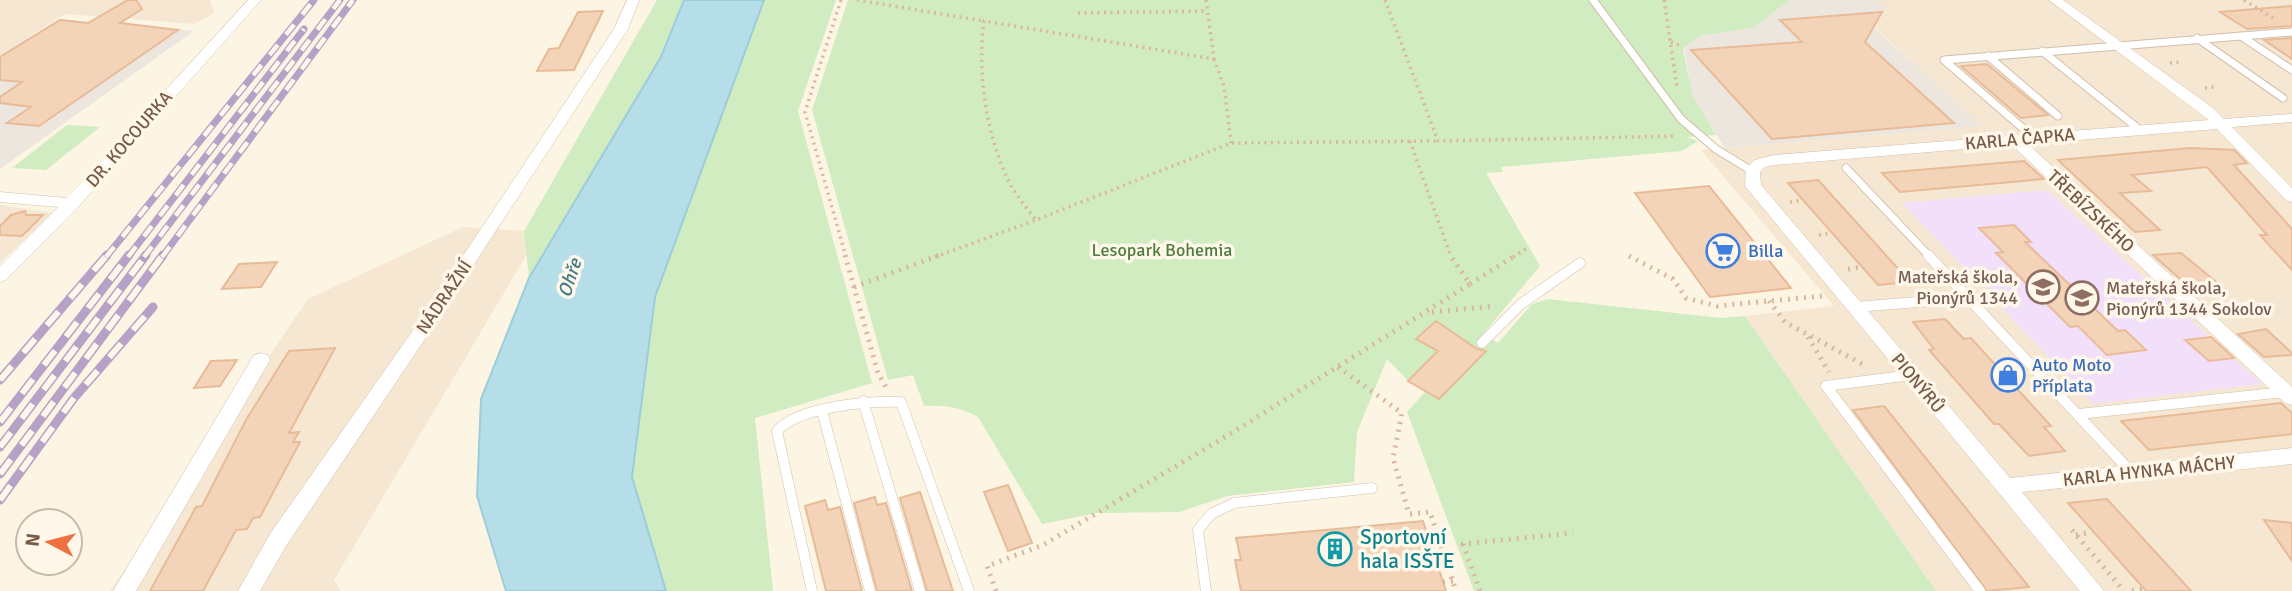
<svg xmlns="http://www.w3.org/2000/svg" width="2292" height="591" font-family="Signika,sans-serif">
<rect width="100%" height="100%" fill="#fdf5e3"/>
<path fill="#f5e7d1" d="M0 0H210L214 13 194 24 65 14 0 55Z
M1874 0H2292V591H1936L1745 316 1834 306 1701 150 1982 126 1875 28 1886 3Z
M0 205 52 213 0 263Z
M463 227 540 232 334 580 341 591H110L308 299Z"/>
<path fill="#ece6de" d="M1790 0H1874L1887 3 1875 29 1983 126 1725 148 1693 98 1684 49 1699 36 1753 28Z
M59 19 194 31 0 169V55Z"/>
<path fill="#f2e0fa" d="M2047 190 2262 384 2093 404 2001 307V301L1995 294 1977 281 1902 203Z"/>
<path fill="#d0ecc0" d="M657 0H684L661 57 529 278 524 231Z
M764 0H836L798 111 872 383 755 418 773 591H666L632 477 655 299Z
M848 0H1790L1753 28 1699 36 1683 49 1693 97 1716 135 1686 137 1698 141 1682 151 1501 167 1503 172 1486 173 1540 266 1483 334 1498 343 1532 304 1548 299 1721 318 1745 316 1936 591H1474L1407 412 1425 392 1408 381 1387 359 1357 432 1354 482 1227 496 1179 512 1097 513 1042 524 978 417C960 407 945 405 924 406L913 375 888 380 812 110Z
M67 125 100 127 46 170 12 168Z"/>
<path fill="#b6dee8" stroke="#9ccdda" stroke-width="2" d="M684 0H764L655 297 632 477 666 591H506L477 496 481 399 529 278 661 57Z"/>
<path fill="#f4d4b9" stroke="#e8bb98" stroke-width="2" d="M128 0H136L142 9 120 23 178 30 39 126 7 123 31 107 0 103V97L22 82 0 80V57L60 20 88 23Z
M2292 6V26L2247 29 2220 12Z
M603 11 574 70 537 71 549 49 559 48 578 12Z
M1882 12 1865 42 1954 123 1772 139 1691 50 1802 42 1780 20Z
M2292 38V59L2264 40Z
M1987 64 2048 115 2021 118 1961 66Z
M2190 148 2234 150 2247 163 2234 165 2292 229V270L2260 235H2267L2207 167 2132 175 2151 191 2120 193 2160 230 2135 232 2058 160Z
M2024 161 2044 179 1900 192 1882 173Z
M1818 180 1847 212 1910 282 1878 285 1788 183Z
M1709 186 1791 288 1710 297 1635 193Z
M25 211 26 215H43L22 236 0 235V226L11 215Z
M2014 225 2031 242H2025L2118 331 2125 330 2146 350 2107 355 2078 326 2070 327 1996 253 2003 252 1979 228Z
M2181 253 2225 289 2196 293 2153 255Z
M277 262 261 287 222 289 239 264Z
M1945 319 1964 339 1971 338 2030 403 2051 426 2044 427 2065 451 2029 456 1999 424H1994L1929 350 1934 349 1913 322Z
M1436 321 1477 349 1486 351 1439 399 1408 381 1438 351 1416 339Z
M2266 329 2292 353V355L2264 357 2238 334Z
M2211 337 2234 358 2209 361 2185 340Z
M335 348 289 433 299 432 293 442H300L260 517 253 518 247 529 236 530 203 591H150L196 507 202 506 246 420 289 351Z
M237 360 220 386 194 388 211 361Z
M2281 403 2292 413V434L2149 450 2121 421Z
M1884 406 2029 587 1987 591 1853 410Z
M1008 485 1032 543 1008 551 984 492Z
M920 492 953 591H927L900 498Z
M875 497 877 505 886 503 912 591H877L854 503Z
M2107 499 2191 591H2146L2068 503Z
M825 500 828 510 840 507 862 591H826L805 506Z
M2264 520 2292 523V561Z
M1423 521 1446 591H1241L1235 560H1241L1236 538Z"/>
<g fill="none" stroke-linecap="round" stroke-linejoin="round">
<defs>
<path id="service-far1" d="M1593 0 1681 119 1716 149 1752 171
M2241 36 2292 70
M2197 38 2283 98
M2042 51 2140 130
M1988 56 2058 116
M2033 137 1944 60 2292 32
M1846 168 1930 257"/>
<path id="service" d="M1928 255 2132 473
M1855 307 1969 298
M1482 343 1521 304 1580 263
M1911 375 1826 386 1980 591
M863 401 920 591
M822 411 870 591
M2079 414 2284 392
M812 591 777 431C800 406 868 401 901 402L969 591
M1206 591 1198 530 1211 514 1234 503 1372 488"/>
<path id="minor" d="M248 0H261L79 206 6 280 0 282V266L58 207 0 202V192L67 198Z
M627 0H639L628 29 435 324 286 546 260 591H238L270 534 423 316 614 29Z
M2049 0H2063L2213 108 2224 119 2292 114V122L2232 127 2292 188V202L2286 200 2217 129 2028 144 2292 387V405L2285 403 2012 145 1774 165 1765 167 1760 172 1761 185 2010 478 2292 448V464L2022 492 2104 591H2080L1745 186 1746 168 1755 160 1774 155 2209 120Z
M261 353 268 355 270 360 136 591H113L254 355Z"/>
</defs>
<use href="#service-far1" stroke="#d1bfab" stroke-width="9"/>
<use href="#service" stroke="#d1bfab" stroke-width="11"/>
<use href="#minor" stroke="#d1bfab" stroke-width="1"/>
<path stroke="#d9b79c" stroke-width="3.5" stroke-dasharray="2 4.5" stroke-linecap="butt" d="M841 0 805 112 846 257
M857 0 984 21
M1206 0 1214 59 984 21C977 72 986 133 1008 180 1015 195 1026 207 1036 220L1231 143 1438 141
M1385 0 1438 141 1677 136
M1664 0 1677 87
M2244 0 2273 18
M1078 13 1207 11
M1671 42 1681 46
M1214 59 1224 86 1231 143
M2170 63 2183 62
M2205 88 2218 87
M1410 141 1451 257
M1790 202 1803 200
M1819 235 1832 233
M935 257 1036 220
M1513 257 1529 247"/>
<path stroke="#d9b79c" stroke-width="5" stroke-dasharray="2 6" stroke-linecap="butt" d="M845 255 878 373 886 387
M1629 256 1673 279 1686 298 1717 306 1822 296
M1848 269 1862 267
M1470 284 1516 255
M854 287 940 255
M1987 295 2019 291
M1769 301 1785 322 1864 365
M1432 312 1496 306
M1808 337 1829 372
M1338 367 1402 413 1393 458 1409 514 1430 512 1456 591
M2072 530 2124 591
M2076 535 2092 532
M1443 582 1453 581
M996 591 987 566 1043 545 1225 437 1470 284 1450 255
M1480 591 1463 544 1573 533
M2132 591 2142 589"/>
<use href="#service-far1" stroke="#fff" stroke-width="7"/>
<use href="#service" stroke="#fff" stroke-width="10"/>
<use href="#minor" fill="#fff" fill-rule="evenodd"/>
<defs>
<path id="rail-far1" d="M106 257 314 0
M128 257 304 29
M144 257 340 0
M162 257 353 0"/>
<path id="rail" d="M0 380 107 255
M0 422 129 255
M0 447 146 255
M0 474 163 255
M0 500 74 398 153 307"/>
</defs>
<use href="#rail-far1" stroke="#b8a1c7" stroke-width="7"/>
<use href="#rail" stroke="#b8a1c7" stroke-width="9"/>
<use href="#rail-far1" stroke="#fff8ea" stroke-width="4.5" stroke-dasharray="13" stroke-linecap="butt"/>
<use href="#rail" stroke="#fff8ea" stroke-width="6" stroke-dasharray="18" stroke-linecap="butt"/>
</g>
<defs>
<symbol id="supermarket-ring" viewBox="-11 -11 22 22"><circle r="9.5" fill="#fff8ea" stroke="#3f7fe0" stroke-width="1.5"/><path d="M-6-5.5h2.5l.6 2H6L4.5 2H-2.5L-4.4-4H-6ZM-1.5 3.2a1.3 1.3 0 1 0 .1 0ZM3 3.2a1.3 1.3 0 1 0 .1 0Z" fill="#3f7fe0"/></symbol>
<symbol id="school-ring" viewBox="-11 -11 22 22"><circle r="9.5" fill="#fff8ea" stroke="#8d6e63" stroke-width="1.5"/><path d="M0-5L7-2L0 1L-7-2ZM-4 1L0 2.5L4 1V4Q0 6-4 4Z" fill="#8d6e63"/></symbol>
<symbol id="shop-ring" viewBox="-11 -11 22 22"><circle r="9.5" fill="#fff8ea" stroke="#3f7fe0" stroke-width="1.5"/><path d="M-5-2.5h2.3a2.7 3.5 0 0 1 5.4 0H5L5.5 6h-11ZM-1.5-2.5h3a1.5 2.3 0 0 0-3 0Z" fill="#3f7fe0"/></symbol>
<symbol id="building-ring" viewBox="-11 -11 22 22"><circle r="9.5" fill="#fff8ea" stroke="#0f9aa8" stroke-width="1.5"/><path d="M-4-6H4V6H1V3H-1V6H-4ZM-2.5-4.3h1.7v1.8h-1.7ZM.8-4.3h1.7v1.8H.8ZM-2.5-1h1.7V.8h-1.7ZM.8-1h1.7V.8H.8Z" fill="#0f9aa8"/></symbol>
</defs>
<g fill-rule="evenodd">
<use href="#supermarket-ring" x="1704" y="232" width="38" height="38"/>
<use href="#school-ring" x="2024" y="268" width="38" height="38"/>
<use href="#school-ring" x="2063" y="279" width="38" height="38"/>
<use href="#shop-ring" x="1989" y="356" width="38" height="38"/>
<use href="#building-ring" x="1316" y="530" width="38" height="38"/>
</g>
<g text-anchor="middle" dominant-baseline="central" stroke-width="7" stroke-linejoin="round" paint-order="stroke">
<g font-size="18" fill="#775b47" stroke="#fff8ea">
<text transform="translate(129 139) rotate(-49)">DR. KOCOURKA</text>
<text transform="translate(2020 139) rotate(-5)">KARLA ČAPKA</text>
<text transform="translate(2091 211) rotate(43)">TŘEBÍZSKÉHO</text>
<text transform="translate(444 297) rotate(-56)">NÁDRAŽNÍ</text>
<text transform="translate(1918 383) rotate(50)">PIONÝRŮ</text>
<text transform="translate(2149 471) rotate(-6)">KARLA HYNKA MÁCHY</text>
</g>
<g font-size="18" fill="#4d7d3f" stroke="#fff8ea">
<text x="1162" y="250">Lesopark Bohemia</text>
</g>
<g font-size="18" fill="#366cbe" stroke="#fff8ea" text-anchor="start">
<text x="1748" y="251">Billa</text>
<text x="2032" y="365">Auto Moto<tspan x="2032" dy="21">Příplata</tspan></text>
</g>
<g font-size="18" fill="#785e54" stroke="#fff8ea" text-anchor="end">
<text x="2018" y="277">Mateřská škola,<tspan x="2018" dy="21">Pionýrů 1344</tspan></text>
<text x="2106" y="288" text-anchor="start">Mateřská škola,<tspan x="2106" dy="21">Pionýrů 1344 Sokolov</tspan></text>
</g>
<g font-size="19" font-style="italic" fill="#407a8b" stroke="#fff8ea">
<text transform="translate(570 278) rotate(-72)">Ohře</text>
</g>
<g font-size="21" fill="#0d838f" stroke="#fff8ea" text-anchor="start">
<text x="1360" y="537">Sportovní<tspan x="1360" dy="24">hala ISŠTE</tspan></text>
</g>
</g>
<g transform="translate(49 542) rotate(277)"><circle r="33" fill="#fff8ea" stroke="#c9b9a9" stroke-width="2"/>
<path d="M0-5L12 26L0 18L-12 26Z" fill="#ee7241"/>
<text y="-10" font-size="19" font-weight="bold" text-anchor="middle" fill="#775b47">N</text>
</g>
</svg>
